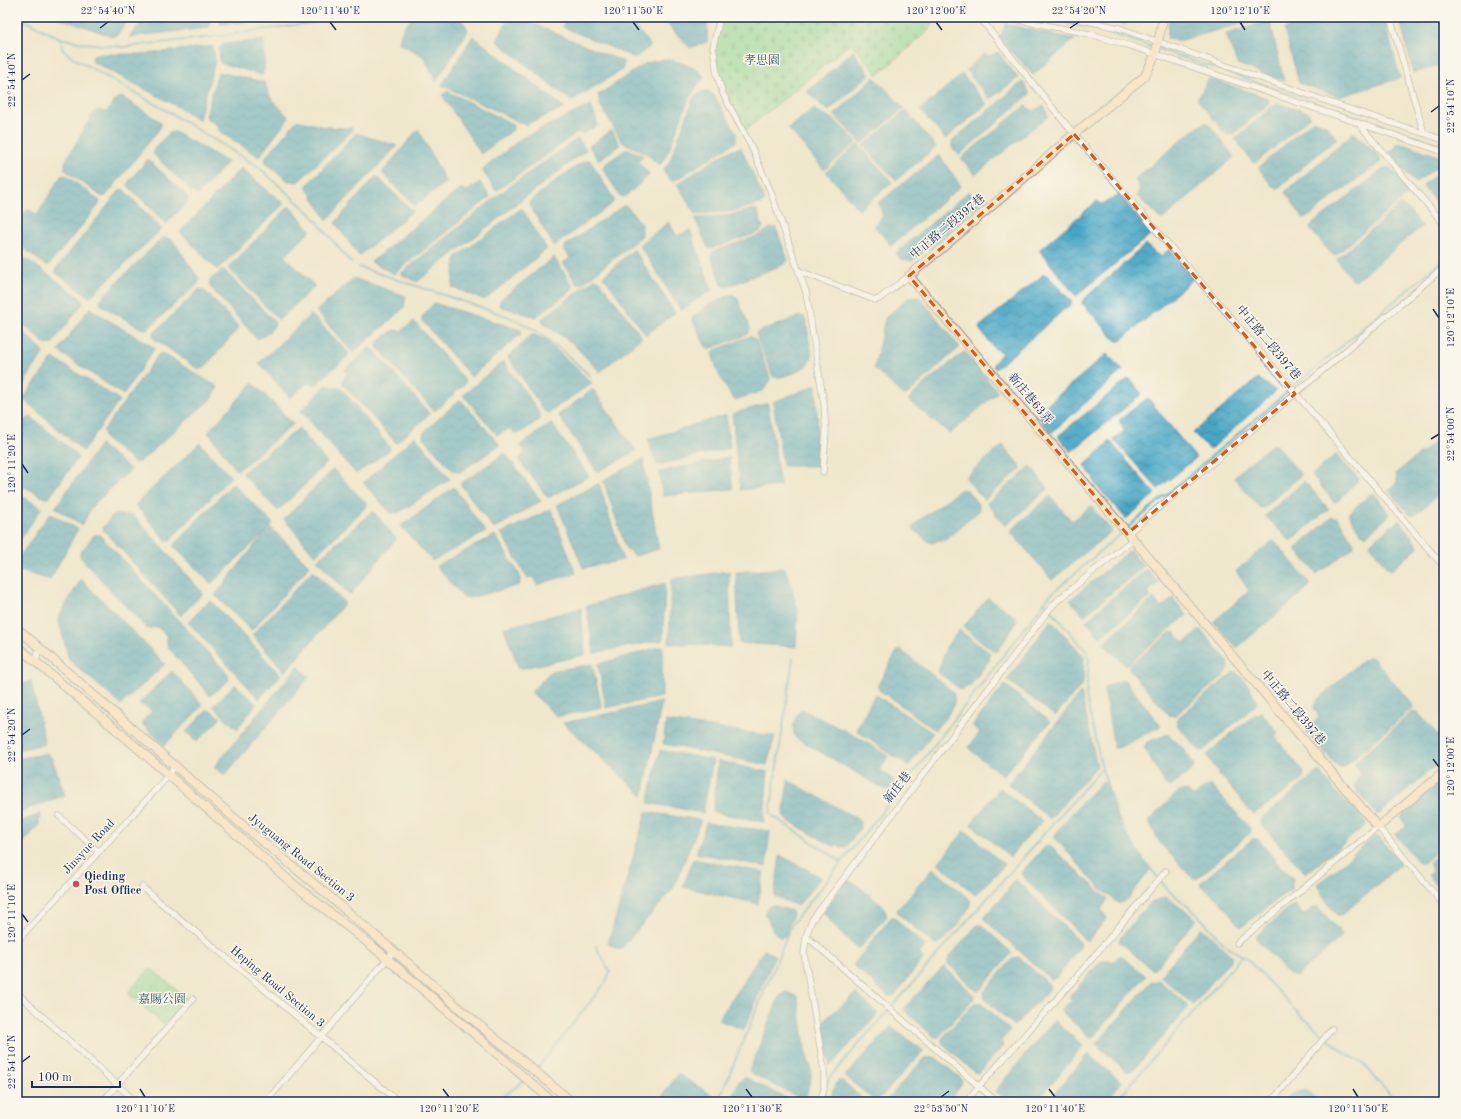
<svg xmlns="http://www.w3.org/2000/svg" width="1461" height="1119" font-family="'Old Standard TT','Noto Serif TC',serif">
<defs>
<pattern id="cemetery-stones" width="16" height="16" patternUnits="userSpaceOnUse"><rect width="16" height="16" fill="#87da9c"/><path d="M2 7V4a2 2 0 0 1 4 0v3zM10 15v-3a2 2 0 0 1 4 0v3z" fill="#74bb89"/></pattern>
<pattern id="park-crowns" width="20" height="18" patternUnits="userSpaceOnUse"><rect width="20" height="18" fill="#87da9c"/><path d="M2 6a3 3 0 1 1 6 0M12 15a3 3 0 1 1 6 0" fill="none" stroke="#74bb89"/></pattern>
<pattern id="water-waves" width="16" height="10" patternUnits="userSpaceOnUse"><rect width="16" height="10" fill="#46a6c5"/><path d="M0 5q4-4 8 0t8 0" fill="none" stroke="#3a88a3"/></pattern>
</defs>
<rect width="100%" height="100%" fill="#fbf7ec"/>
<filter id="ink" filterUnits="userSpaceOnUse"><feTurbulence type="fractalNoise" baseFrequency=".025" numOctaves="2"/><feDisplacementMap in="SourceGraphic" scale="8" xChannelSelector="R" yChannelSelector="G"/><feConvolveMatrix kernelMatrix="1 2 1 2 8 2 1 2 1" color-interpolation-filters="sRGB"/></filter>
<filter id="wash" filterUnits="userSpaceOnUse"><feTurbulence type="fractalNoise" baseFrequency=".012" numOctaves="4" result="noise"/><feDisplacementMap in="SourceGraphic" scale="16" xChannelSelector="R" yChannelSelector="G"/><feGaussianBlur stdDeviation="0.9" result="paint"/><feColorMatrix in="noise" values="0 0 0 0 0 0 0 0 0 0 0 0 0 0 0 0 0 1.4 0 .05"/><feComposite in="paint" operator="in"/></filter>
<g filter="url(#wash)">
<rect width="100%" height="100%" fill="#f0e8cc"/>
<path fill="url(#cemetery-stones)" stroke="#51847d" d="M722 17H932L931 28 878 75 851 43 745 131C730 105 714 78 715 47 716 37 720 27 722 17Z"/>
<path fill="url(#park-crowns)" stroke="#51847d" d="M149 970H153L185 997V1001L166 1023 163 1024 130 995 129 991Z"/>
<path fill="url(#water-waves)" stroke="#306a92" d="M56 17H132L115 37Z
M146 17H210L208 28 129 37Z
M221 17H281L220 25Z
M441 17C454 17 464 17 468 31L436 81 423 56 399 43C400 33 404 21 415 18 424 16 432 20 441 17Z
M509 17H517L624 62 622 70 571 101 497 41Z
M565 17H628L651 46 635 58 563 27Z
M660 17H705L708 21 707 42 690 48Z
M1096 17H1138L1124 24Z
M1169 17H1265L1179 41 1167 38Z
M1326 17H1384L1400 78 1340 97 1299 83 1284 29Z
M1399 17H1444V64L1413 73Z
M1270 20 1284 81 1237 64 1226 34Z
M1006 24 1075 39 1033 75 999 38Z
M473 36 565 108 525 125 442 85Z
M264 40V70L262 75 220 63 219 49 223 44Z
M213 46 215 61 199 120 173 104 93 62 92 57 95 54H146Z
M853 51 870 74 828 111 807 92Z
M998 52 1018 78 990 99 966 70 984 54 989 56Z
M664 59C676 61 697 66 704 77L690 96 669 150 660 166 647 154 622 142 600 105 598 95 646 63Z
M218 72 264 82 270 96 289 118 259 157 220 132 216 124 207 119 206 115Z
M962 74 987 104 945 139 920 110Z
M874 77 904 108 862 144 834 115Z
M1212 79 1268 98 1269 104 1235 133 1227 135 1197 99 1208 80Z
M1023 81 1030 94 959 155 952 148V141Z
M447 91 513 124V130L481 154 442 95Z
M703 91H708L714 95 736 132V142L674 181H671L664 173V169L669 163 694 97Z
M122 97 161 122V127L106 196 102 197 65 170V162L94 112 98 110 107 112 117 98Z
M1276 103 1308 112 1310 117 1257 162 1253 163 1235 139Z
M591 105 598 125 583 134 578 132 496 191 482 170 522 138Z
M1044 105 1048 116 975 175 961 158 1025 106 1034 111Z
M813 109 835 120 857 142 824 170 788 128Z
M906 110 936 147 896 180 863 146Z
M297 120 326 127 352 128 351 132 298 182 288 181 266 163 265 158Z
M1313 120 1326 125 1337 138 1277 189 1273 187 1258 168Z
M1205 122 1209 124 1234 157 1163 219H1160L1137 196 1140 189 1135 179 1185 137Z
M418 129 446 182 415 206 382 173Z
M612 130 620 145 598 160 589 146Z
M175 132 228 162 197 196 154 155 153 150 169 133Z
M1354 132 1380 157 1381 162 1337 194 1310 216 1303 218 1285 192Z
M356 133 397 146 327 220 306 186Z
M578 138 586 150 417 282 400 274 510 186Z
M1399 142 1444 158V162L1415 183 1389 153Z
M858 144 892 182 859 210 826 172Z
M741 147 765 201 763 203 734 211 695 214 677 184 727 152Z
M627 148 644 156 638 162 649 173 648 176 625 197 620 196 603 169 604 165Z
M939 155 961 186 891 246 874 225 883 216 878 203Z
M148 159 188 197 187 203 166 224 128 186 129 181Z
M586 160H590L614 199 613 203 554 246 529 205 530 201 559 178Z
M1386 167 1392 169 1410 190V193L1336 255H1333L1311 231 1310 226Z
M241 168 284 204 217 270 180 232Z
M1444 168V212L1423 187 1424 184Z
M66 175 100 201 99 205 49 265H45L17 243V228L26 211 30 210 37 215 61 176Z
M376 176 413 211 359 256 335 223Z
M480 182 490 197 394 274 371 262 461 188 467 191Z
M123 189 162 229 90 297 56 273V269L120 190Z
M969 191 979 204 912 261 901 259 896 253Z
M1120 195 1151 234 1076 296 1039 250 1097 201 1102 204Z
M1400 205 1408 209 1422 226 1356 281 1352 280 1337 260 1338 258Z
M289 206 311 230 285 257 315 286 279 320 228 268Z
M623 206H627L642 224V236L582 284H577L563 263 570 258 564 249 566 245Z
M522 208 547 249 485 300 452 287 456 257Z
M754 209 757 210 763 227 760 232 710 249 708 248 695 219 697 218 731 215Z
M669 222 677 236 690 230 712 290 681 310 639 245Z
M770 228H776L788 260 785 264 726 287 722 285 711 256 712 252 760 235Z
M162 238 172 239 199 279 198 284 147 329H142L101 305 100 299Z
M1146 244 1156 254 1161 256 1170 249 1192 276V280L1120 341H1116L1084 305 1082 304 1083 300Z
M634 249 675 313 646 335 603 276Z
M554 257 573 286 572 290 536 317 499 306 501 299Z
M25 258 81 298 83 303 52 344 46 345 17 318V265Z
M222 270H224L275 322C274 330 264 337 257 339L211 288 209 281Z
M1044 274 1048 276 1071 301V305L1066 308 997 368H994L993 364 1002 353 994 348 980 330 979 327Z
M354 278 406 296 404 308 353 353 316 311Z
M594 279 599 280 642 337 600 372 572 343 544 324 542 319Z
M199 289 204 290 238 326 237 330 204 368 199 370 153 338V334Z
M732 294 737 297 750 328 749 332 746 335 709 349 705 346 692 318 708 305Z
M920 297 960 347 908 394 903 395 874 368 885 318 908 298Z
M434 303 521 330V334L471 377 422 321V317Z
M89 308 155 348 123 395 58 351Z
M311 314 348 352V356L315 385 307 383 290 398 259 363Z
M801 316 804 317 806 320 812 356C810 369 785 379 773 377L756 335 757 332Z
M414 321 465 380V384L436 410H433L377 347V343L393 330 401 331Z
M17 327 42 349 43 354 19 391H17Z
M532 334 545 339 592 383 548 413 544 411 508 357Z
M750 336 756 340 771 380 763 391 735 400 732 398 719 375 712 354 715 350Z
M369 348 374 350 430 414 396 443 343 384V379L347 374 345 370Z
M964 352 966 353 998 392 950 434 908 400 926 382Z
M162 353 218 387 212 398 141 461 135 463 105 439 103 431 158 355Z
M1107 354 1123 370 1051 433 1036 414Z
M53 358 120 400 83 451 23 399Z
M503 361 535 406 541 418 522 432 516 434 510 429 497 435 463 395Z
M1129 378 1142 394 1071 452 1058 436Z
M1258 378 1276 391 1210 450 1193 433Z
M253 383 294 424 237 471 208 432Z
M326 385 342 389 391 449 356 474 301 411Z
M816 385 819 466H783L773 402Z
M593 389 636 451 597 472 558 415Z
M1148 398 1196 458 1158 489 1113 439 1124 431 1119 420Z
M459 400 462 401 500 445 459 473 451 469 423 437 424 432Z
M768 403 780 486 740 490 732 414Z
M726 415 730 448 657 465 648 439Z
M31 417 75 453 78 458 49 498H45L17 483V427L21 421Z
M551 423 589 476 548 498 519 460 525 452 520 445Z
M299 428 327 463 278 511 242 473Z
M1444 434V490L1415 515H1410L1388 490 1397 482 1396 473Z
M415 436 450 479 400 512 391 513 363 483Z
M1110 441 1155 494 1126 519 1095 484 1093 477 1084 466Z
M200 443 231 477 168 542 135 505Z
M100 444 131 470 93 505 82 525 55 508Z
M1273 444 1276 445 1300 473 1301 476 1264 507 1260 508 1234 478 1244 467Z
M1003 445 1022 468 984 500 965 477Z
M505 453 541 501 494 529 460 484Z
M1336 454 1359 479 1338 501 1334 502 1312 475Z
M729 457 733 489 663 496 659 472Z
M643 459 659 549 635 556 626 549 603 480Z
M1031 466 1048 489 1005 526 987 503Z
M333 469 368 505 315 556 284 519Z
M1304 481 1329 509 1290 541 1265 516Z
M233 483 273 523 270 527 310 566 251 631 215 595 266 531 211 584 173 546Z
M599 483 623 560 583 568 557 505Z
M454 487 486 532 432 561 401 526Z
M961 489 967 490 979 505V511L944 541 938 540 934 543 929 542 914 530 913 527 917 522Z
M17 493 42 508 17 544Z
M1370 494H1375L1390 515 1366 536 1361 534 1348 514Z
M1050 496 1072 521 1091 506 1112 531 1052 580 1010 531Z
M551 509 576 573 537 585 534 577 527 578 501 533Z
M373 511 396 539 350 595 317 560Z
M50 513 78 529 50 580 17 570V560Z
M113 515H133L203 593 181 616 102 528Z
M1332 517 1338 518 1354 543V547L1317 574 1296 550V548Z
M1398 521H1400L1417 544 1418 547 1392 570 1387 568 1370 545 1371 542Z
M94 535H100L228 674 229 680 210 696 167 646V636L157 627 147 629 80 557V553Z
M495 535 520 575V585L470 598 463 597 436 566Z
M1275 541 1310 584V586L1237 648 1213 622 1249 591 1236 571 1271 542Z
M1130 550 1144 566 1084 616 1070 600Z
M785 568 798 609 796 647 739 643 736 572Z
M1146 569 1159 582 1148 592 1150 597 1100 637 1086 621Z
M313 570 345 603 285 672 252 635Z
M729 571 731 647 669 643 671 579Z
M81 579 165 664 121 705 69 660 58 618Z
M665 583 663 640 594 653 586 606Z
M988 598 1015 616 1017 621 998 651 995 652 963 627Z
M1154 598 1161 608 1173 598 1187 615 1126 666 1103 643Z
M210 600 281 675 259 699 188 622Z
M581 608 585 655 519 669 504 628Z
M1051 620 1084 656 1083 684 1055 716 1007 680Z
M959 630 990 653 989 657 990 659 970 686 961 690 938 672 946 647Z
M1199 630H1201L1228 661V668L1225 675 1176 715 1170 716 1129 669V666L1171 632H1174L1182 641 1185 642Z
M663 646 662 697 606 708 598 664Z
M900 649 952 691C961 705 944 719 935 730L879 690V683L897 651Z
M1369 657 1373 658 1413 705V708L1345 766 1339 768 1309 735 1307 730 1319 717 1314 708 1317 700 1363 660Z
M592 664 602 707 557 717 531 692 551 671Z
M298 666 309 677 225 775 214 767Z
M172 671 203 705 164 746 141 723 152 711 139 703Z
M1234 672C1241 673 1257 696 1257 704L1203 751 1199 750 1177 725 1176 719Z
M31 680 45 744 17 750V687Z
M1123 680H1125L1161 726 1119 748H1114L1104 689 1106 686Z
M235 684 256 704 237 729 213 706Z
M1005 684 1050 722 1003 776 968 748 980 732 972 726Z
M1081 692 1097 766 1050 819 1008 784Z
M876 695 933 733 909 765 890 754 857 731V728L874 696Z
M662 702 643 796 563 723Z
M208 709 221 718 197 742 186 732Z
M802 709 863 740 888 756 880 770 894 780 890 789 886 790 796 738C790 731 795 714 802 709Z
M1261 712 1278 732 1275 737 1303 771C1305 776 1303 780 1298 783L1254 814 1250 811 1224 779 1220 776 1207 756C1210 749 1254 714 1261 712Z
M1412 712 1418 713 1444 741V758L1380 814H1376L1353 786 1361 774 1355 764 1358 759Z
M666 721 775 736 767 765 663 744Z
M1168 734 1183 748 1194 765 1193 769 1170 787 1165 784 1144 747 1147 742Z
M660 750 713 760 703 813 648 803Z
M47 753 52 758 65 795 17 813V759Z
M718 761 768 772 764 822 713 812Z
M1317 772H1320L1339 796 1355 809 1367 824 1306 874 1262 825 1261 820 1264 816 1281 803Z
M1444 778V845L1424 863H1419L1395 835 1406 826 1401 818 1405 811Z
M788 780 860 820V829L846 847 833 846 785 819 783 814Z
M1104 781 1107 784 1119 825 1150 870 1128 899 1119 904 1099 887 1054 837C1056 830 1099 782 1104 781Z
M1211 785 1250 828 1251 832 1198 878 1193 879 1160 843 1148 821 1178 792 1186 790 1194 796 1205 787Z
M1000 788 1042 821 1010 857 971 824Z
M646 812 701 820 673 889 620 950 608 944Z
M40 814 39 825 17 850V823Z
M706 823 770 831 766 867 696 853Z
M965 830 1005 865 975 895 938 863Z
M1375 836 1379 837 1399 860 1400 865 1342 915H1337L1323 897 1318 884Z
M1254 838 1259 840 1279 865 1293 878 1291 889 1242 927 1238 925 1219 900 1200 885 1201 882Z
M1049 845 1108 899 1101 909 1107 918 1089 940H1085L1021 874V872L1046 846Z
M1444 850V885L1441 888 1436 886 1428 875 1432 871 1429 862Z
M780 855 821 877 798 906 774 896Z
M693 859 764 872 758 904 683 887Z
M933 868 971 901C969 913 946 943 935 945L898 914 897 910Z
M847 880 857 885 884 907 887 916 861 947 857 948 840 933 823 912Z
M1014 880 1017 881 1081 943 1080 947 1056 978 1051 979 1048 977 985 920 984 917 1008 890V888Z
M1166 897 1197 919 1153 971 1118 940 1150 902Z
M772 905 792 911 793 915 785 936 780 938 773 931 765 914 767 908Z
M1294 905 1304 914 1316 906 1320 909 1342 934 1340 938 1297 976 1289 975 1255 937 1288 908Z
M891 917H894L925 946 919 953 923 959 895 995 888 996 853 965Z
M977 925H982L1012 953 979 991H976L947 963 949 957Z
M1201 927 1233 957 1193 1005 1160 976Z
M764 950 775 955 744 1030 718 1020Z
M1120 955 1146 976 1094 1036 1090 1038 1061 1011 1072 999 1069 997 1101 961H1114Z
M1019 957 1049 984 1050 989 1014 1026 985 999 984 992 1012 959Z
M944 966 974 995V998L939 1037H934L905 1011 904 1008Z
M1159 980 1186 1004 1188 1008 1134 1069 1127 1072 1096 1044 1151 982Z
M786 992 798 997 805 1047 811 1070V1078L806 1097 802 1099 752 1074 749 1071 779 997Z
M856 993 878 1014 830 1066 822 1022Z
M981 1002 1010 1030 1001 1041 1003 1046 979 1073 974 1072 942 1043V1038L974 1003Z
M1054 1020 1083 1046 1036 1102H1009L995 1091Z
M891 1027 924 1051 876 1102 845 1076Z
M1088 1054 1122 1082 1105 1102H1047Z
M935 1057 962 1079 961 1086 947 1102H885L924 1058Z
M678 1074 714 1096 712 1102H658Z
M745 1078H747L794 1102H730L739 1081Z
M839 1080 844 1082 866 1102H829L835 1084Z
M1306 1090 1321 1102H1284L1291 1094Z"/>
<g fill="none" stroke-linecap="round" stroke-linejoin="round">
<path stroke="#46a6c5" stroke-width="2" d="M17 17 60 38 83 43 123 47 213 37 351 17
M1040 17 1104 31 1155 48
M60 38 63 50 75 59 169 112 257 166 311 214 351 263
M1159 49 1444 146
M359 267 507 316C543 331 562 350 590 376
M1126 529 1444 259
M1044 602 1086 651 1089 660 1086 696 1102 768 1117 816 1126 833 1143 859 1168 890 1197 914 1225 945 1247 959 1299 1014 1318 1030 1342 1051 1363 1063 1382 1086 1397 1102
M793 658 770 814 842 862
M536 1070 605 983 610 972 596 946
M826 1084 829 1078 1102 768
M496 1102 525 1080
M718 1102 792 924 899 791 1050 595 1123 532
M1115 1102 1242 956"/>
</g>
</g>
<g filter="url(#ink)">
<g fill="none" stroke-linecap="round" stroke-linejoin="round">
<defs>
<path id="street" d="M720 17 713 47 717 75 723 94 751 146 770 190 806 292 824 405 826 431 823 472
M979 17 1074 134 1444 567
M1004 17 1090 34 1131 46 1444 152
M1069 17 1119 28 1346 108 1444 140
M1390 17 1424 133
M315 18 323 17
M1359 124 1444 224
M799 271 875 300 879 299 909 276
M1127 534 1295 394 1444 267
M36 662 39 647
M59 816 99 852
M142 887 399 1102
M806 936 997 1102
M17 941 161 784 175 766
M1237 943 1378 827 1444 905
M17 993 136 1102
M102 1102 193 999
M266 1102 394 951
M820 1102 824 1089V1070L804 954 806 936 812 920 1047 612 1058 600 1132 540
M965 1102 1073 981 1166 871
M1271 1102 1332 1029"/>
<path id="secondary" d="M1162 17 1163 20 1155 55 1145 76 1074 134 1000 199 909 276 1378 827 1444 772
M17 628 247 829 323 891 416 970 460 1009 572 1102
M17 646 133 744 292 883 377 950 553 1102"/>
</defs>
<use href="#street" stroke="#868c95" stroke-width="7"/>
<use href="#secondary" stroke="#868c95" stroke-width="10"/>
<use href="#street" stroke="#fff" stroke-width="5.5"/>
<use href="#secondary" stroke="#ffe4c6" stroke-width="8"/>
</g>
</g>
<path d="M0 0H1461V1119H0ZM1074 134 1295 394 1127 534 909 276Z" fill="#f0e8cc" fill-opacity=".55" fill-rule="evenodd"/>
<path fill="none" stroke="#de5710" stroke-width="3" stroke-dasharray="8 5" stroke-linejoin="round" d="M1074 134 1295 394 1127 534 909 276Z"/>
<path fill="none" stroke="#1b2f5e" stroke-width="1.5" d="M330 22 336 30M633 22 639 30M936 22 942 30M1240 22 1245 30M100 28 108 22M1070 28 1079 22M22 80 30 74M1431 112 1439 106M1433 309 1439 318M1431 439 1439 434M22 464 28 473M22 735 30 729M1433 759 1439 767M22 914 28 922M22 1062 30 1056M140 1089 145 1097M443 1089 449 1097M746 1089 752 1097M1049 1089 1055 1097M1353 1089 1358 1097M941 1097 949 1091"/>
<circle fill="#d1495b" stroke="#fbf7ec" stroke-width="1.5" cx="76" cy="884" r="4"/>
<g text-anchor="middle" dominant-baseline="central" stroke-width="3" stroke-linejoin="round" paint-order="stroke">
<g font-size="12" fill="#365a6e" stroke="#fbf7ec">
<text x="762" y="61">孝思園</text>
<text x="162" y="1000">嘉賜公園</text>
</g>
<g font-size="12" fill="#1b2f5e" stroke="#fbf7ec">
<text transform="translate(948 227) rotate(-40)">中正路二段397巷</text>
<text transform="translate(1268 343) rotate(50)">中正路二段397巷</text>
<text transform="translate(1030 399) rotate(50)">新庄巷63弄</text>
<text transform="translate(1293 708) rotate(50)">中正路二段397巷</text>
<text transform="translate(898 788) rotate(-52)">新庄巷</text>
<text transform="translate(89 847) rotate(-47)">Jinsyue Road</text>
<text transform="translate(301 858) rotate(39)">Jyuguang Road Section 3</text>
<text transform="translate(277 987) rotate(40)">Heping Road Section 3</text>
</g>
<g font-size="12" font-weight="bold" fill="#1b2f5e" stroke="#fbf7ec" text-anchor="start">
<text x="84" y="877">Qieding<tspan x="84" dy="14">Post Office</tspan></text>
</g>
</g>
<rect width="1461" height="1119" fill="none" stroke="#fbf7ec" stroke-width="44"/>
<path d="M32 1081v6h88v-6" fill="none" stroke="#1b2f5e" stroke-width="2"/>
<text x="38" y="1081" font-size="12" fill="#1b2f5e" stroke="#fbf7ec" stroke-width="3" paint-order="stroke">100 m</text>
<rect x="22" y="22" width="1417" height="1075" fill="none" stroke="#1b2f5e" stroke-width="1.5"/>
<g font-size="10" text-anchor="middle" fill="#1b2f5e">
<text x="108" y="14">22°54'40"N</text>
<text x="330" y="14">120°11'40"E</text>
<text x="633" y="14">120°11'50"E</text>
<text x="936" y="14">120°12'00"E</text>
<text x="1079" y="14">22°54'20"N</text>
<text x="1240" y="14">120°12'10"E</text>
<text transform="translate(11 80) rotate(-90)" y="4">22°54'40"N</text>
<text transform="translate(1450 106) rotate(-90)" y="4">22°54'10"N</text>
<text transform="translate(1450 318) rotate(-90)" y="4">120°12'10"E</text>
<text transform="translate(1450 434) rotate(-90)" y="4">22°54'00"N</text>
<text transform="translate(11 464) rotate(-90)" y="4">120°11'20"E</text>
<text transform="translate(11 735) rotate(-90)" y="4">22°54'20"N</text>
<text transform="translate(1450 767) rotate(-90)" y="4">120°12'00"E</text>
<text transform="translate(11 914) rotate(-90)" y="4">120°11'10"E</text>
<text transform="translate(11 1062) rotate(-90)" y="4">22°54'10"N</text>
<text x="145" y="1112">120°11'10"E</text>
<text x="449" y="1112">120°11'20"E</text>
<text x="752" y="1112">120°11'30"E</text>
<text x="941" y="1112">22°53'50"N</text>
<text x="1055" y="1112">120°11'40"E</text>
<text x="1358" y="1112">120°11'50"E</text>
</g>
</svg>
